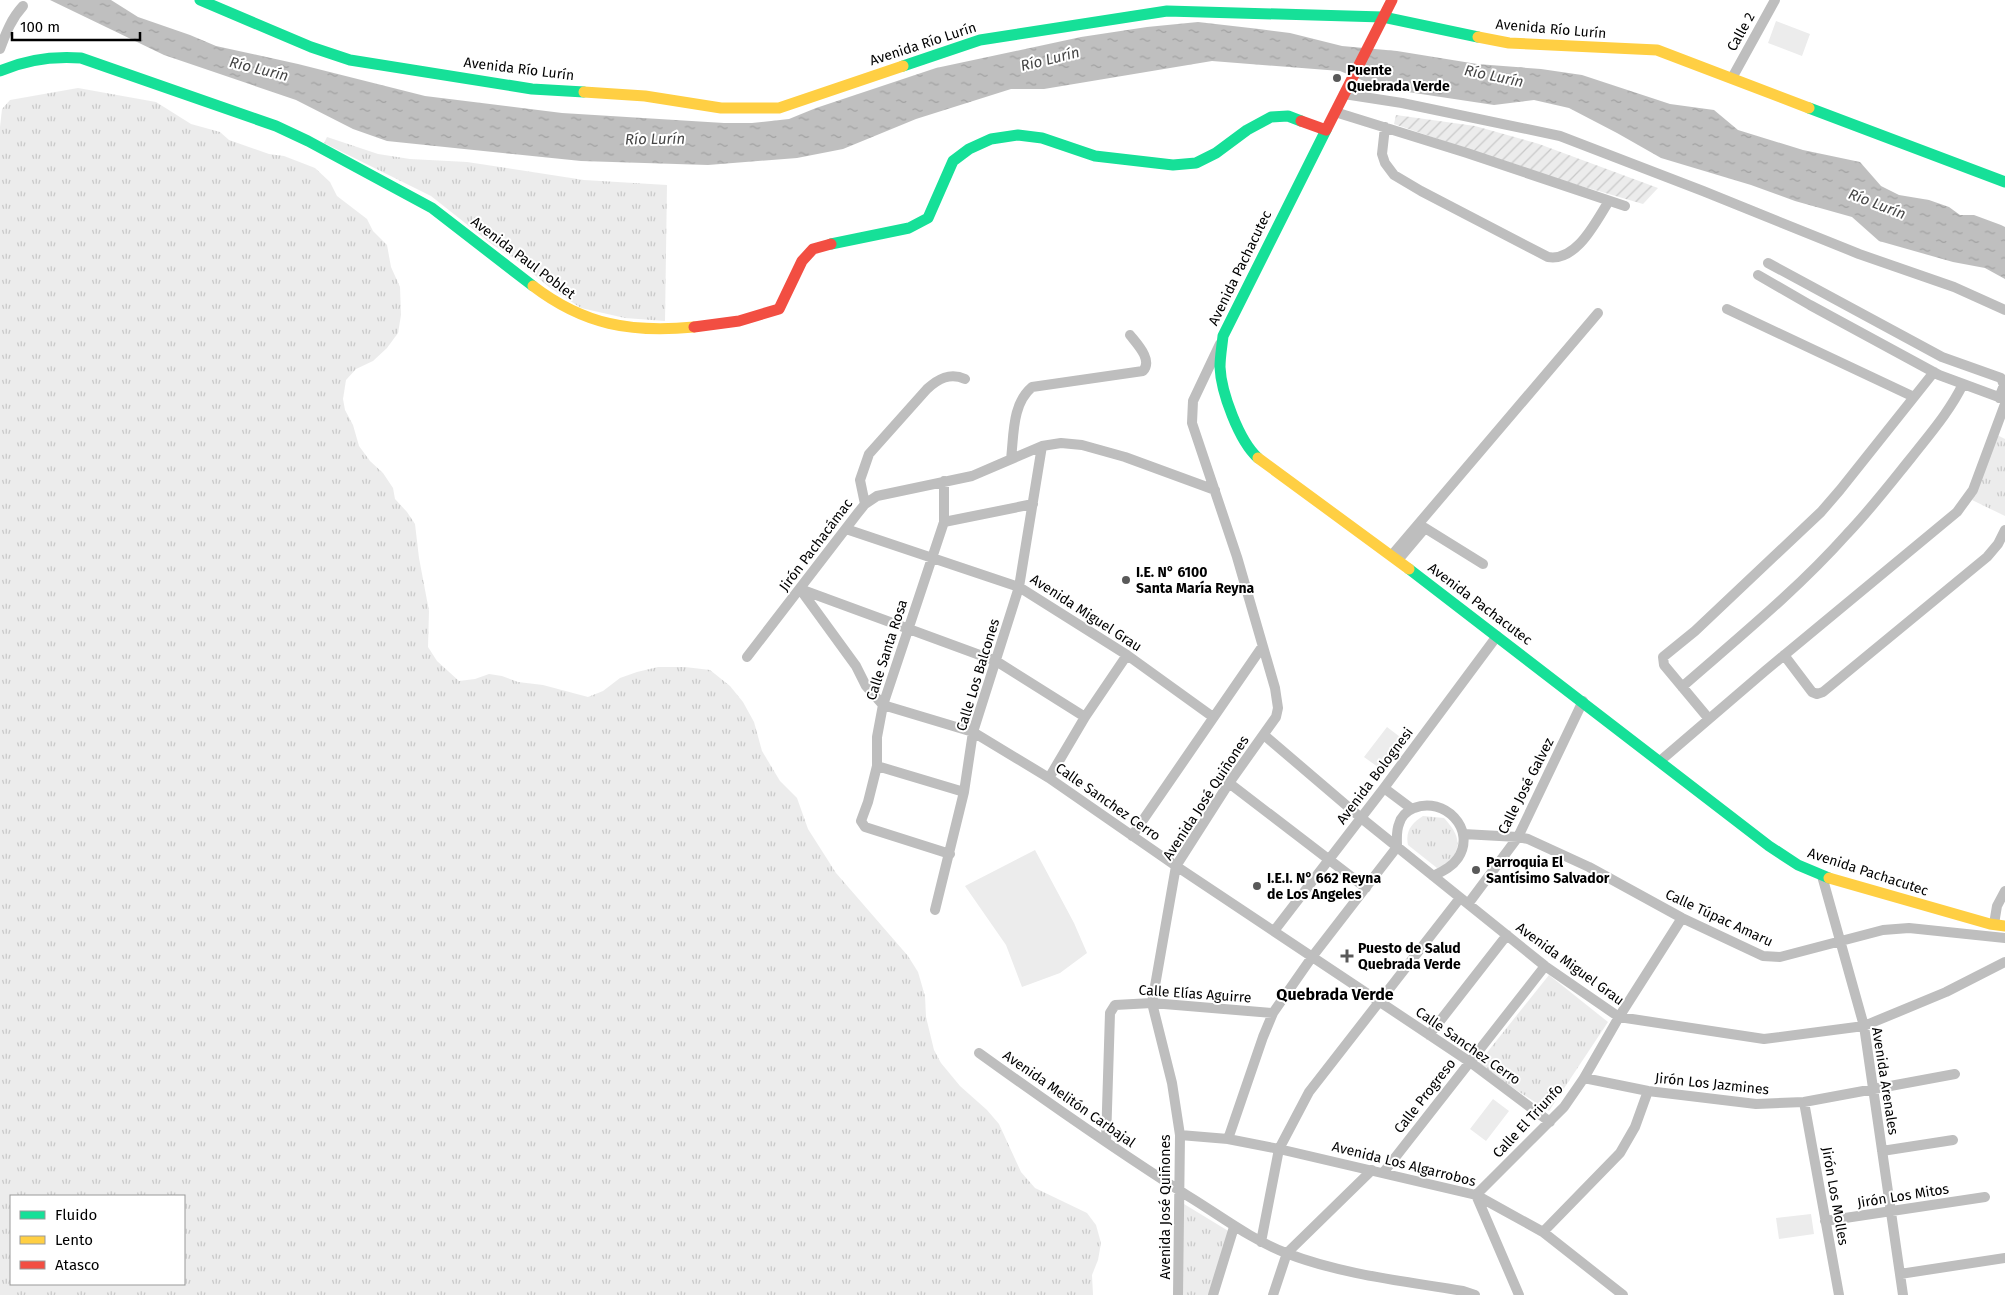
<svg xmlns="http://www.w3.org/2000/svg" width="2005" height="1295" font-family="'Fira Sans',sans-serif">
<defs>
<pattern id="grass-tufts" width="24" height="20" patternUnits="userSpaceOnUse" patternTransform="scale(1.25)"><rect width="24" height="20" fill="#ececec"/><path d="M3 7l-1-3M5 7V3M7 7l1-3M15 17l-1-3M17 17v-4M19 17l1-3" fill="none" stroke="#c9c9c9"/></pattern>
<pattern id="garden-furrows" width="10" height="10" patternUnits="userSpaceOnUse" patternTransform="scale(1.25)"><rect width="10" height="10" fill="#ececec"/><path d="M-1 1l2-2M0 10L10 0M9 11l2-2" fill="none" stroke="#c9c9c9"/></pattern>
<pattern id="water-ripples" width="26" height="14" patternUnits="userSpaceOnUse" patternTransform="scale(1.25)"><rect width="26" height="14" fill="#bfbfbf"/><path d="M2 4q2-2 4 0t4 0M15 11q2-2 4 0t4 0" fill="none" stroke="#a2a2a2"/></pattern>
</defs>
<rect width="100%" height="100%" fill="#fff"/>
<path fill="url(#grass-tufts)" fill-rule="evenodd" d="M78 88 156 102 191 124 220 132 229 140 269 154 284 156 315 168 330 182 337 196 367 219 373 231 387 245 391 267 400 287 401 315 398 333 387 348 373 361 356 369 346 380 343 399 345 410 353 425 359 446 370 461 383 473 393 488 395 499 407 512 415 524 419 558 429 611 428 647 437 661 459 681 475 679 489 674 502 676 518 682 543 685 588 697 603 691 620 678 637 672 658 667H685L710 670 730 686 743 702 754 722 762 751 780 781 797 798 808 829 836 873 908 956 918 972 925 996 926 1017 934 1050 941 1063 960 1086 987 1110 999 1124 1021 1172 1035 1188 1087 1213 1096 1225 1101 1243 1098 1260 1092 1275 1093 1295H0V127L2 109 10 100ZM11 1196H184V1284H11Z
M327 137 378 154 410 159 467 162 584 180 667 185 665 321 625 318 581 308 549 287 519 262 493 245 431 196 324 143Z
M1997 435 2005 439V516L1972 500Z
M1423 816 1444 818C1455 830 1463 842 1453 857 1450 863 1444 867 1437 868L1408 845C1405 831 1412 823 1423 816Z
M1549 975 1608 1022 1549 1111 1477 1065Z
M1184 1204 1230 1232 1208 1295H1183V1205Z"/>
<path fill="url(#garden-furrows)" d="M1396 115 1475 126 1539 144 1658 188 1643 204 1540 174 1394 124Z"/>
<path fill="#ececec" d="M1776 21 1810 34 1802 56 1768 43Z
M1387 727 1404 740 1382 770 1364 757Z
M1035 850 1074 923 1087 953 1060 973 1022 987 1006 945 965 886Z
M1493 1099 1509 1111 1486 1141 1470 1129Z
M1811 1214 1814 1234 1779 1239 1776 1218Z"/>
<path fill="url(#water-ripples)" d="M50 0H111L138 17 190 35 216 46 298 64 425 96 562 113 724 123H752L789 119 816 108 936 68 1081 37 1147 27 1198 22 1259 29 1290 33 1342 46 1397 51 1477 64 1541 69 1582 75 1670 104 1714 110 1738 130 1803 150 1860 162 1881 186 1899 195 1929 200 1949 207 1960 215H1974L2001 225 2005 227V279L1985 268 1953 262 1879 241 1852 217 1795 201 1751 185 1661 158 1617 133 1569 108 1534 100 1494 105 1381 88 1340 71 1212 61 1044 89H1011L916 119 843 149 797 158 708 165 581 161 387 141 353 129 296 100 164 55Z"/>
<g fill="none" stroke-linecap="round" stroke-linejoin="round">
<path stroke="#bebebe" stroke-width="10" d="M0 49C6 33 11 19 23 6
M1732 78 1775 0
M1344 94 1402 103 1560 136 1703 191 1859 254 1954 287 2005 310
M1335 112 1467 153 1625 206
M1385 127 1382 154 1385 163 1394 175 1421 191 1548 257C1577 262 1596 221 1609 201
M1768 263 1942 357 2001 378 2004 385 1999 398
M1758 275 1810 305 1939 375 2004 399
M1727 309 1914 397
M1011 459C1014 434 1012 404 1032 387L1143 371C1153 360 1137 344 1130 335
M944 481V522L883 705 877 737V766L868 802 861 821 865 827 950 854
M865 504 860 480 869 454 927 389C938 379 950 372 965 379
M944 522 1033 504
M846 529 1019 587 1127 655 1213 717
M1392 555 1598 313
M1398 560 1425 528 1483 564
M800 589 856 666 866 686 883 705 973 732 1049 778 1176 866 1470 1062 1550 1122
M800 589 996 661 1085 717
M1784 655 1812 692 1817 694 1823 692 1987 557 1998 544 2005 530
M747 657 857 514 865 504 877 496 972 476 1042 446 1061 443 1082 445 1125 457 1215 490
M1682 687C1738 638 1797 590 1847 534 1870 510 1890 484 1911 458 1929 435 1950 411 1963 384
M1709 719 1664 665 1663 657 1695 631 1821 512 1840 490 1934 372
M1264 735 1360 817 1545 966 1619 1017 1764 1039 1864 1026 1946 992 2005 962
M1660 761 1765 671 1957 512 1973 490 2005 404
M877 766 964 792
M1049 778 1085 717 1127 655
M1229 783 1366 888
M1384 788 1412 809
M1463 834 1518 837 1528 839 1589 867 1682 918 1763 956 1780 957 1883 930 1909 928 2005 938
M1132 836 1262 647
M1822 876 1864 1026 1903 1295
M1468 904 1518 837 1583 701
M935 910 964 792 973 732 1019 587 1042 446
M1994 924 1997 906 2005 891
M1274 931 1384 788 1497 636
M1429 1035 1507 935
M979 1053C1047 1102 1117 1151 1188 1196 1221 1216 1250 1239 1286 1253 1343 1275 1404 1281 1463 1291L1475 1295
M1584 1078 1648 1091 1756 1104 1804 1102 1955 1074
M1804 1102 1839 1295
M1180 1135 1228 1139 1279 1149 1476 1195 1543 1232 1623 1295
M1228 1139 1263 1037 1273 1013 1312 957 1397 847C1397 839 1396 831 1399 824 1401 816 1407 811 1414 808 1444 796 1477 829 1458 858 1452 867 1443 871 1433 876
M1106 1141 1110 1013 1115 1005 1152 1003 1273 1013
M1882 1151 1953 1140
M1383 1173 1545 966
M1825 1221 1985 1197
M1543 1232 1620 1153 1635 1127 1648 1091
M1261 1242 1279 1149 1309 1092 1460 898
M1900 1274 2005 1258
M1178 1295 1180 1135 1172 1083 1152 1003 1176 866 1229 783 1276 717 1278 708 1275 688 1237 557 1192 423 1193 401 1220 344
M1213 1295 1234 1227
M1273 1295 1287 1253 1372 1170
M1519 1295 1476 1195 1564 1107 1584 1078 1619 1017 1682 918"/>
<path stroke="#16e098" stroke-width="11" d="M200 0 311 47 350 60 532 89 584 92
M903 66 980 40 1167 11 1383 17 1478 37
M0 71C25 60 54 56 81 58L276 126 308 141 432 208 533 286
M1809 108 2005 182
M831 244 909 228 928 218 953 161 969 149 991 139 1018 135 1042 138 1095 156 1173 165 1196 163 1216 153 1247 130 1271 117 1288 116 1301 121
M1258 458C1239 441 1221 392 1220 367 1220 357 1222 346 1223 336L1326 130
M1409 569 1769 846 1798 865 1829 878"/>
<path stroke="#ffcf43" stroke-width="11" d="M1478 37 1509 43 1657 50 1809 108
M584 92 645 96 721 108H779L903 66
M533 286C584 325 631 333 694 327
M1258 458 1409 569
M1829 878 1990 924 2005 926"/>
<path stroke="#f24e42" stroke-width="11" d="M1301 121 1326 130 1392 0
M694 327 739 321 779 309 802 261 813 249 831 244"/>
</g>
<g fill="#595959" stroke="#fff" stroke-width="2">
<circle cx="1337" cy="78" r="5"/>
<circle cx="1126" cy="580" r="5"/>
<circle cx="1476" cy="870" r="5"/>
<circle cx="1257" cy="886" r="5"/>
<path d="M1344.5 948.5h5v5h5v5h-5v5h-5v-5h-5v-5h5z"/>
</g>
<g text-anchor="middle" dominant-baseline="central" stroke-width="4" stroke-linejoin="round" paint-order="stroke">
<g font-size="14" fill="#000" stroke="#fff">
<text transform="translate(1551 29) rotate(5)">Avenida Río Lurín</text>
<text transform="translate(1741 32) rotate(-61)">Calle 2</text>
<text transform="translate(923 44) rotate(-18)">Avenida Río Lurín</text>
<text transform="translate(519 69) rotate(7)">Avenida Río Lurín</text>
<text transform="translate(523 258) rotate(37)">Avenida Paul Poblet</text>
<text transform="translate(1240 268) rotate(-64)">Avenida Pachacutec</text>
<text transform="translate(816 545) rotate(-53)">Jirón Pachacámac</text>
<text transform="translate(1480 604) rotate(37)">Avenida Pachacutec</text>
<text transform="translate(1086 613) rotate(33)">Avenida Miguel Grau</text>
<text transform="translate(887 650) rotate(-72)">Calle Santa Rosa</text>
<text transform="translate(978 675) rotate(-73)">Calle Los Balcones</text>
<text transform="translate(1375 776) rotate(-53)">Avenida Bolognesi</text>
<text transform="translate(1526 786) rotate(-63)">Calle José Galvez</text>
<text transform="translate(1206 798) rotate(-57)">Avenida José Quiñones</text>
<text transform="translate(1108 802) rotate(35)">Calle Sanchez Cerro</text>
<text transform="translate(1868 872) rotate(18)">Avenida Pachacutec</text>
<text transform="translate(1719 918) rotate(25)">Calle Túpac Amaru</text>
<text transform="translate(1570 964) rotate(36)">Avenida Miguel Grau</text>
<text transform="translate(1195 994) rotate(4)">Calle Elías Aguirre</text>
<text transform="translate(1468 1046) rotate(35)">Calle Sanchez Cerro</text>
<text transform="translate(1885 1081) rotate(81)">Avenida Arenales</text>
<text transform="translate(1712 1084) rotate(6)">Jirón Los Jazmines</text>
<text transform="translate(1425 1096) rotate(-52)">Calle Progreso</text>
<text transform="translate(1069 1099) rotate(35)">Avenida Melitón Carbajal</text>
<text transform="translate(1528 1121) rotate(-47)">Calle El Triunfo</text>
<text transform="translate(1404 1164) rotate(14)">Avenida Los Algarrobos</text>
<text transform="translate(1835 1196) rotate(80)">Jirón Los Molles</text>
<text transform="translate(1903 1196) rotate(-9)">Jirón Los Mitos</text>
<text transform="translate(1165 1207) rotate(-90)">Avenida José Quiñones</text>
</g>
<g font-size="14" font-weight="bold" fill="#000" stroke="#fff" text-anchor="start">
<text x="1347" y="70">Puente<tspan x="1347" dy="16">Quebrada Verde</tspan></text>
<text x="1136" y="572">I.E. N° 6100<tspan x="1136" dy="16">Santa María Reyna</tspan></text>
<text x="1486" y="862">Parroquia El<tspan x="1486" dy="16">Santísimo Salvador</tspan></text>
<text x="1267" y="878">I.E.I. N° 662 Reyna<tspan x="1267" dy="16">de Los Angeles</tspan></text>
<text x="1358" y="948">Puesto de Salud<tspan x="1358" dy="16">Quebrada Verde</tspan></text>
</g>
<g font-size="15" font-style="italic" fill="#444" stroke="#fff">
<text transform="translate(1050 59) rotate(-14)">Río Lurín</text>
<text transform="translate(259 69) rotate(14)">Río Lurín</text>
<text transform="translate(1494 76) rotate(12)">Río Lurín</text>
<text transform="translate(655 139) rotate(-1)">Río Lurín</text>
<text transform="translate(1877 204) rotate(21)">Río Lurín</text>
</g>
<g font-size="16" font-weight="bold" fill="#000" stroke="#fff">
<text x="1335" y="994">Quebrada Verde</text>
</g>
</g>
<rect x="10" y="1195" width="175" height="90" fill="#ffffff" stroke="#999999"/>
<rect x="20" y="1211" width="25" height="8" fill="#16e098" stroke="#999999"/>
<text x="55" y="1220" font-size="15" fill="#000000">Fluido</text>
<rect x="20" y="1236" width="25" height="8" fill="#ffcf43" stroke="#999999"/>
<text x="55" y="1245" font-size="15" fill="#000000">Lento</text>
<rect x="20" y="1261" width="25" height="8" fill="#f24e42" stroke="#999999"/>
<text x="55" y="1270" font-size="15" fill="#000000">Atasco</text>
<path d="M12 32v8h128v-8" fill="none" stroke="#000000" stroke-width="2.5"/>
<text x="20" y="32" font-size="15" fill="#000000" stroke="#ffffff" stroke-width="4" paint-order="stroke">100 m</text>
</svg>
